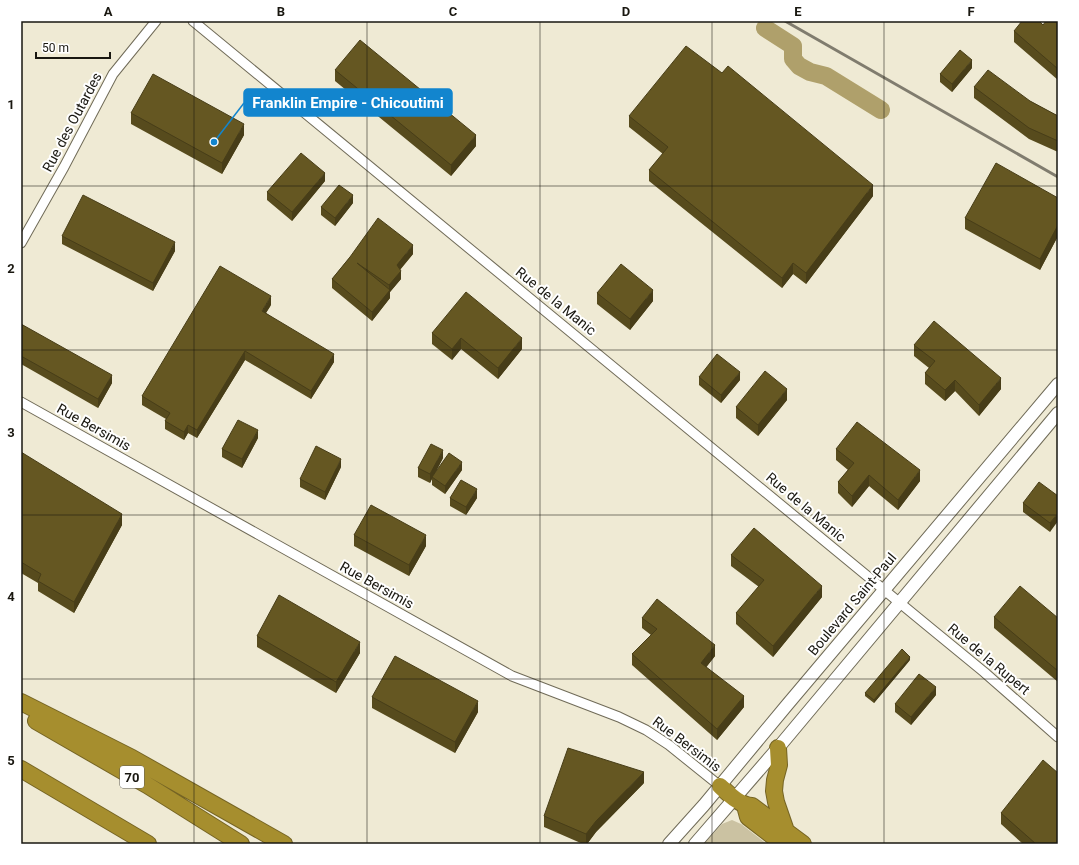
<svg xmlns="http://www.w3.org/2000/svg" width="1079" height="865" font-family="Roboto,sans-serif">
<rect width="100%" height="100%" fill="#efead4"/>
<path fill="#cbc2a2" d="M732 820 741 824 767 844H704L722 824Z"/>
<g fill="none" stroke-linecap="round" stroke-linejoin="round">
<path stroke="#afa06b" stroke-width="18" d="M765 28 793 46V59L799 66 810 72 826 76 881 110"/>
<defs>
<path id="minor" d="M193 21 934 631 984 672 1058 737
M21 243 64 167 113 74 156 21
M21 402 512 676 619 717 646 730 669 745 720 786"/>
<path id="secondary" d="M669 844 704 805 787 705 1058 384
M695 844 778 748 1058 413"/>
<path id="motorway" d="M21 702 132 758 284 844
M36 721 147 785 241 844
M778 748 779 765 775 780 774 791 776 802 786 831
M21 769 148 844
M720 786C729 794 739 805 752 806L803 844
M745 806 748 817 783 844"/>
</defs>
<use href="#minor" stroke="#706b58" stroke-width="11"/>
<use href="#secondary" stroke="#706b58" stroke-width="14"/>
<use href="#motorway" stroke="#756424" stroke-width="18"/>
<use href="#minor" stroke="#fff" stroke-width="9"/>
<use href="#secondary" stroke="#fff" stroke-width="12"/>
<use href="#motorway" stroke="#a68e2e" stroke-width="16"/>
<path stroke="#807c6e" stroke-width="3" d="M785 21 1058 177"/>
</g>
<path fill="#574b1d" d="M1058 21V80L1014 42V31Z
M972 68 952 92 940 82V74Z
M335 70 476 146 451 176 335 81Z
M974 87 1030 101 1058 116V152L1029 139 974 98Z
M131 113 244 135 222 174 131 124Z
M629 116 873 196 806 284 793 274 782 288 649 181V170L663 154 629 127Z
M325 181 292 221 267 200V192Z
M1058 198V236L1040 270 965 229V218Z
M353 203 335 226 321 215V207Z
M62 236 175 251 153 291 62 244Z
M413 254 400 270 401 279 390 292V298L372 321 332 288V279L350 257Z
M597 293 653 301 630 330 597 304Z
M271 305 266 313 334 362 311 399 245 360 197 438 188 433 184 440 165 429V421L166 419 142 405V396Z
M21 324 112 383 98 408 21 364Z
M432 333 522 349 498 379 461 349 452 360 432 344Z
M914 345 1001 389 979 416 955 391 945 401 925 384V373L929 368 914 356Z
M699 377 740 380 721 403 699 385Z
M787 400 758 436 736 418V407Z
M258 438 242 468 222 457V449Z
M836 449 920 481 898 510 869 486 852 507 838 493V482L848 470 836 460Z
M21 452 122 525 74 613 38 591V583L21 573Z
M443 458 434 475 462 470 445 494 432 485V478L430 483 418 477V468Z
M341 467 325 500 300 487V479Z
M1058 496 1050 532 1023 512V503Z
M450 498H477L466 515 450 506Z
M354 535 426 546 409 576 354 546Z
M731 555 822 597 773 657 736 624V613L759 587 731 566Z
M994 617 1058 618V682L994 628Z
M642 618 715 656 706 667 744 707 717 740 632 665V654L651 635 642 628Z
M257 636 360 653 336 693 257 647Z
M910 660 874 703 865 696V693Z
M936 695 911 725 895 712V704Z
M372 697 478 712 455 753 372 708Z
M644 783 596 832 587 844H583L544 827V816Z
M1001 813 1058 844H1023L1001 824Z"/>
<path fill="#473d18" d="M972 60V68L952 92V84Z
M244 124V135L222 174V163Z
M476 135V146L451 176V165Z
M325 173V181L292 221V212Z
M873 185V196L806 284V273Z
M353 195V203L335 226V218Z
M1058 225V236L1040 270V259Z
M175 242V251L153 291V283Z
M413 245V254L397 273V265Z
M793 263V274L782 288V278Z
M401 271V279L390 292V298L372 321V312L389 291V285Z
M653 290V301L630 330V319Z
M271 296V305L262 319V311Z
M461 338V349L452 360V349Z
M522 338V349L498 379V368Z
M245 351V360L197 438V430Z
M334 354V362L311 399V391Z
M740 372V380L721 403V395Z
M112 375V383L98 408V399Z
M1001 378V389L979 416V405Z
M955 380V391L945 401V390Z
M787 389V400L758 436V425Z
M188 425V433L184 440V432Z
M258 430V438L242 468V459Z
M443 450V458L430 483V474Z
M341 459V467L325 500V492Z
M462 462V470L445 494V486Z
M920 470V481L898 510V500Z
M869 475V486L852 507V496Z
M477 489V498L466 515V507Z
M1058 513V521L1050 532V523Z
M122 514V525L74 613V602Z
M426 535V546L409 576V565Z
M822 586V597L773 657V646Z
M360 642V653L336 693V682Z
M715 645V656L701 674V663Z
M910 657V660L874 703V700Z
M936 687V695L911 725V717Z
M744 696V707L717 740V729Z
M478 701V712L455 753V742Z
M644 772V783L596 832 587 844H586V834L596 821Z"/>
<path fill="#655722" stroke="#473d18" d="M1022 21H1039L1043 25 1046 21H1058V69L1014 31Z
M360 40 476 135 451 165 335 70Z
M686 46 722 73 728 66 873 185 806 273 793 263 782 278 649 170 668 147 629 116Z
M960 50 972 60 952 84 940 74Z
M988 70 1030 101 1058 116V141L1029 128 974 87Z
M153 74 244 124 222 163 131 113Z
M301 153 325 173 292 212 267 192Z
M996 163 1058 198V225L1040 259 965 218Z
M339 185 353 195 335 218 321 207Z
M83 195 175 242 153 283 62 236Z
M378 218 413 245 397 265 401 271 389 285 357 263 390 290 372 312 332 279 350 257Z
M621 264 653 290 630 319 597 293Z
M220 266 271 296 262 311 334 354 311 391 245 351 197 430 188 425 184 432 165 421 170 413 142 396Z
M466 292 522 338 498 368 461 338 452 349 432 333Z
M934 321 1001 378 979 405 955 380 945 390 925 373 935 361 914 345Z
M21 324 112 375 98 399 21 356Z
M717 354 740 372 721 395 699 377Z
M765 371 787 389 758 425 736 407Z
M238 420 258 430 242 459 222 449Z
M857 422 920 470 898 500 869 475 852 496 838 482 854 463 836 449Z
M431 444 443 450 430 474 418 468Z
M316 446 341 459 325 492 300 479Z
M21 452 122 514 74 602 38 581 41 574 21 562Z
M449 453 462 462 445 486 432 477Z
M461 480 477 489 466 507 450 498Z
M1039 482 1058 496V513L1050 523 1023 503Z
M371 505 426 535 409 565 354 535Z
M754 528 822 586 773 646 736 613 764 580 731 555Z
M1020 586 1058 618V671L994 617Z
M279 595 360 642 336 682 257 636Z
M657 599 715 645 701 663 744 696 717 729 632 654 657 629 642 618Z
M902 649 910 657 874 700 865 693Z
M395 656 478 701 455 742 372 697Z
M919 674 936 687 911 717 895 704Z
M568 748 644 772 596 821 586 834 544 816Z
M1043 760 1058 773V844H1036L1001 813Z"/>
<path fill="none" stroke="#191710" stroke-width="1" stroke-opacity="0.55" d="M194 21V844M367 21V844M540 21V844M712 21V844M884 21V844M21 186H1058M21 350H1058M21 515H1058M21 679H1058"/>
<g text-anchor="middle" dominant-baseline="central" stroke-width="4" stroke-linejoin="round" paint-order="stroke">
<rect fill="#fff" stroke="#5e5d58" stroke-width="1" x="120" y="766" width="24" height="22" rx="3"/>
<g font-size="13" font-weight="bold" fill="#191710">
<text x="132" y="777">70</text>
</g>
<g font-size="14" fill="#191710" stroke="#fff">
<text transform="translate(72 122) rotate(-62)">Rue des Outardes</text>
<text transform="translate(556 301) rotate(39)">Rue de la Manic</text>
<text transform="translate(94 427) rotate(29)">Rue Bersimis</text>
<text transform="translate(806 507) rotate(40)">Rue de la Manic</text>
<text transform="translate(377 585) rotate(29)">Rue Bersimis</text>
<text transform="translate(852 604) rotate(-50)">Boulevard Saint-Paul</text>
<text transform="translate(989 659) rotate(40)">Rue de la Rupert</text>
<text transform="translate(687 744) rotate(37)">Rue Bersimis</text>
</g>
</g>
<path fill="none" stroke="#1285ce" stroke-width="1.5" d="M214 142L244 103"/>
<circle fill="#1285ce" stroke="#fff" stroke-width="1.5" cx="214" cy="142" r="4"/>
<rect fill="#1285ce" stroke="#1285ce" stroke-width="1.5" x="244" y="89" width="208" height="27" rx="4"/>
<g font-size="15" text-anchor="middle" font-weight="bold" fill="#fff">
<text x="348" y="108">Franklin Empire - Chicoutimi</text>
</g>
<rect width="1079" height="865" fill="none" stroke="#ffffff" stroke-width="44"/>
<path d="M36 52v6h74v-6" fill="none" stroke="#191710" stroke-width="2"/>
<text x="42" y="52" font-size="12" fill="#191710" stroke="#ffffff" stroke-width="3" paint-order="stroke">50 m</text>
<rect x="22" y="22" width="1035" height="821" fill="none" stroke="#191710" stroke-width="1.5"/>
<g font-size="13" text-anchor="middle" font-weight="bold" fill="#191710">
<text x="108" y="16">A</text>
<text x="281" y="16">B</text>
<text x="453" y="16">C</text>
<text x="626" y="16">D</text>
<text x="798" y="16">E</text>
<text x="971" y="16">F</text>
<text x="11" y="109">1</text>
<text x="11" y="273">2</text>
<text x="11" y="437">3</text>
<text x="11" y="601">4</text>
<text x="11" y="765">5</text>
</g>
</svg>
